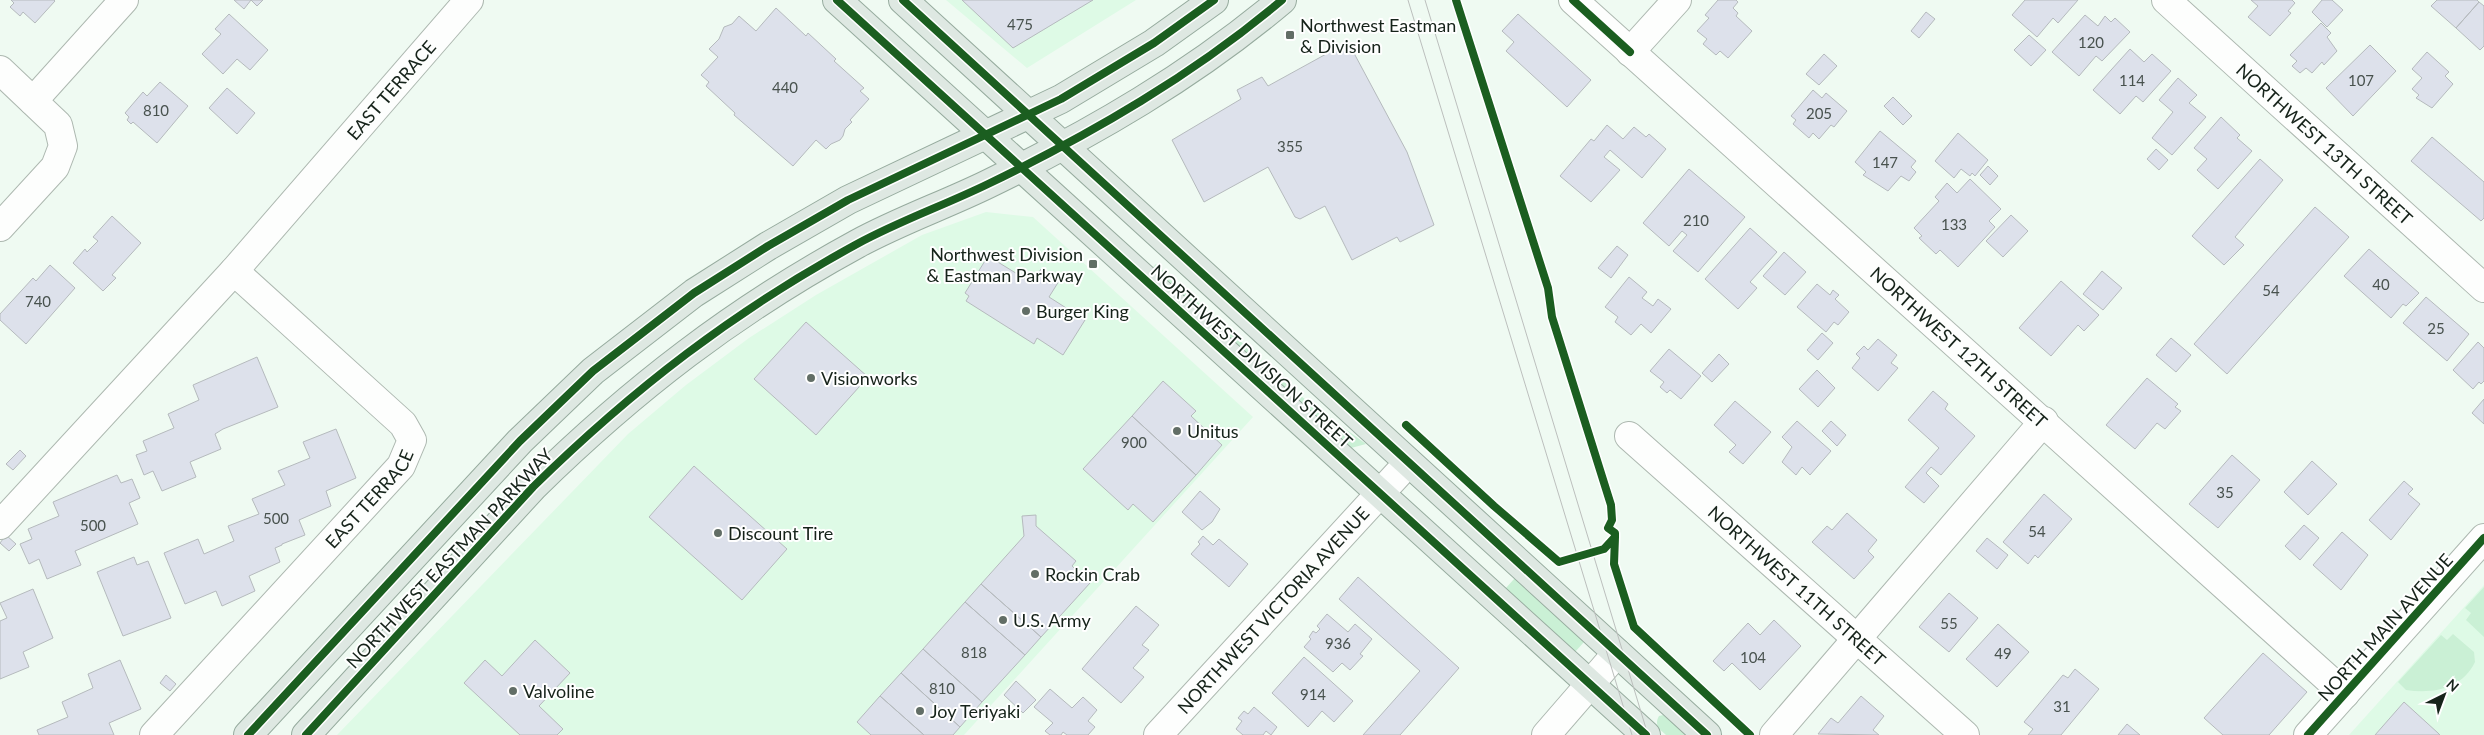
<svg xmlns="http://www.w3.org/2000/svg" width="2484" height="735" font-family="Lato,sans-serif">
<rect width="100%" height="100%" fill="#effaf2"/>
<path fill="#defae6" d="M946 0H1136L1027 68Z
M986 212 1033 217 1253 417 964 735H337L628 434 686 385 749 338 816 295 922 235Z
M2484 585V735H2349Z"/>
<path fill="#caf0d5" d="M1156 264 1298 394 1366 444 1351 448 1153 267Z
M1515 578 1584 642 1575 652 1505 589Z
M2484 587V637L2466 620 2471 613 2465 608Z
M2453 634 2474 652 2475 662C2462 689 2433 694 2406 690L2398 682 2441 635 2447 640Z
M1663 715 1688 735H1666C1659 729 1654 725 1659 716Z"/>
<path fill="#dde1eb" stroke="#b5babd" d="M11 0H54L55 1 35 23 23 12 20 16 10 7 14 3Z
M234 0H263L257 6 251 0 244 9Z
M962 0H1093L1013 48Z
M1718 0H1736L1738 2 1733 8 1738 13 1736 16 1752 31 1728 58 1720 51 1716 55 1703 44 1707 39 1697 31 1709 18 1705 15Z
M2025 0H2078L2058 23 2053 18 2037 37 2012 15Z
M2251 0H2292L2295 3 2288 11 2291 13 2270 36 2248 17 2258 6Z
M2322 0H2332L2343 10 2327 27 2312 12Z
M2437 0H2477L2479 2 2456 28 2431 6Z
M2479 2 2484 6V46L2480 50 2456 28Z
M776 8 806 36 808 33 836 59 834 61 864 88 860 91 869 99 850 120 852 122 845 129 843 136 840 140 831 144 826 149 816 140 793 166 734 115 735 113 706 86 709 82 701 75 718 57 709 49 719 39 724 27 732 24 739 16 756 31Z
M1926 12 1935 19 1919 38 1911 31Z
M229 14 268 50 250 70 237 59 223 74 202 54 221 34 215 29Z
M1518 14 1591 80 1567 107 1506 51 1514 42 1502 31Z
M2085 15 2098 26 2105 16 2111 22 2115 18 2130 32 2102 61 2096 56 2079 76 2052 52Z
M2321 23 2331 33 2327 37 2337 51 2324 65 2322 62 2312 73 2306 68 2300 73 2292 66 2297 61 2290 55Z
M2029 35 2046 50 2031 66 2014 50Z
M1348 42 1407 152 1434 225 1400 242 1397 237 1352 260 1325 206 1300 219 1295 217 1268 167 1204 202 1172 140 1241 99 1237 90 1262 77 1268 86Z
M2370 45 2396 71 2353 116 2326 88Z
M2130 49 2144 62 2152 54 2171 71 2143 102 2136 96 2120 114 2093 90Z
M2427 52 2449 72 2445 76 2453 84 2432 108 2416 98 2419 95 2412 89 2422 78 2412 69Z
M1824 54 1837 66 1819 85 1806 74Z
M2178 78 2197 95 2189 103 2206 117 2172 155 2152 138 2173 112 2159 100Z
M160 82 188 106 157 143 133 122 131 124 127 120 129 117 125 113 143 92 147 96Z
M227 88 255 113 237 134 209 108Z
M1813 90 1822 98 1826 93 1847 111 1834 127 1831 125 1819 139 1813 133 1809 138 1793 124 1796 120 1791 116Z
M1893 97 1912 116 1903 125 1884 106Z
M2221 117 2240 135 2237 138 2252 151 2218 189 2197 170 2207 159 2194 148Z
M1607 125 1623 139 1634 127 1646 137 1649 134 1666 149 1642 178 1610 150 1604 157 1620 170 1591 202 1560 176 1591 139 1594 141Z
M1880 131 1916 161 1911 167 1916 172 1909 181 1901 176 1888 191 1863 175 1866 172 1855 162Z
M1958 133 1988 160 1975 176 1972 173 1970 176 1961 169 1954 178 1935 161Z
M2432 137 2484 182V218L2481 221 2411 161Z
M2156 149 2168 160 2159 170 2147 159Z
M2260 159 2283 180 2235 237 2244 245 2224 265 2192 236Z
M1988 166 1998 176 1990 185 1980 175Z
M1689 169 1745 217 1698 272 1673 251 1687 235 1682 231 1669 246 1643 223Z
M1970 179 2001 209 1989 221 1995 227 1958 267 1940 250 1936 254 1919 238 1922 236 1914 228 1939 201 1935 197 1947 183 1957 193Z
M2315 207 2349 237 2227 374 2194 344Z
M2011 215 2028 231 2003 257 1986 241Z
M112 216 141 243 112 275 116 278 103 291 73 263 85 249 87 252 98 241 93 237Z
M1750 228 1777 252 1750 282 1757 288 1738 309 1705 279Z
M1617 246 1628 255 1611 278 1598 268Z
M2369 249 2419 293 2406 306 2403 304 2391 318 2344 276Z
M1784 252 1806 272 1785 295 1763 276Z
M988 256 1032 283 1041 269 1059 281 1049 297 1085 320 1063 355 1037 338 1034 344 966 301 969 296 965 293Z
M50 265 75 288 26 344 0 320V314L33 278 36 281Z
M2102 271 2122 288 2103 310 2083 294Z
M1629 277 1647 292 1642 298 1653 306 1658 299 1671 309 1651 333 1641 324 1631 335 1615 322 1618 317 1605 307Z
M2061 281 2099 315 2084 331 2078 325 2051 356 2019 328Z
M1817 284 1830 295 1833 290 1839 295 1835 299 1849 312 1838 325 1834 322 1826 332 1797 307Z
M2426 297 2469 334 2447 361 2403 323Z
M806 322 868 377 816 435 754 379Z
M1822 333 1833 343 1818 360 1807 350Z
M2171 338 2191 355 2176 372 2156 355Z
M1878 339 1897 355 1891 363 1898 368 1878 391 1852 368 1860 358 1856 354 1864 346 1868 350Z
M2478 342 2484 348V381L2481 384 2479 382 2473 389 2453 370Z
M1669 349 1701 376 1681 399 1670 390 1667 393 1660 387 1664 382 1650 371Z
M1719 354 1729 364 1712 382 1702 373Z
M257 357 278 407 223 429 215 434 221 449 190 462 196 477 162 491 153 471 144 475 136 455 147 451 143 441 174 428 168 414 199 400 193 385Z
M1817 370 1835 388 1818 407 1799 389Z
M2147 378 2178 404 2175 407 2181 411 2165 429 2157 423 2135 449 2106 425Z
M1163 381 1196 411 1191 416 1222 445 1196 475 1132 416Z
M1933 391 1948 404 1945 409 1975 436 1941 475 1931 467 1926 473 1939 486 1924 503 1905 487 1939 448 1908 420Z
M2484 399V424L2472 413Z
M1735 401 1771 432 1743 464 1729 452 1736 445 1714 425Z
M1132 416 1196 475 1153 522 1133 504 1128 510 1083 469Z
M1797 421 1831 451 1810 475 1802 467 1796 475 1782 462 1792 447 1782 437Z
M1831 421 1846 435 1837 446 1822 431Z
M336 429 356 478 326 491 331 506 299 520 305 535 282 544V545L275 548 280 562 249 576 255 591 222 606 216 591 185 604 164 553 198 539 204 554 234 541 228 526 259 514 252 499 285 485 278 471 310 458 303 442Z
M20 450 26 456 13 470 6 464Z
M2232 455 2260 480 2218 528 2189 504Z
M2312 461 2337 484 2308 515 2284 492Z
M694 466 787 549 742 600 649 517Z
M117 475 121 483 132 479 140 498 129 503 138 524 75 551 81 565 47 579 39 559 29 564 20 544 32 539 28 529 59 516 53 502Z
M2404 481 2413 489 2408 494 2420 504 2391 540 2369 520Z
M1200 491 1220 509 1212 522 1202 530 1182 512Z
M2044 494 2072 519 2038 558 2035 555 2028 564 2003 542Z
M1847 513 1877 540 1868 551 1874 557 1854 579 1812 542 1827 526 1832 530Z
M1036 515V526L1076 561 1072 566 1090 583 1041 637 981 584 1024 536 1022 516Z
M2304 525 2319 538 2300 560 2285 546Z
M2342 532 2368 555 2341 590 2313 565Z
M6 535 16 544 9 551 0 543Z
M1203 536 1213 545 1219 539 1248 564 1229 587 1191 554 1200 544 1198 542Z
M1987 538 2008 555 1997 569 1976 551Z
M134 557 137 565 148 561 171 618 123 636 97 572Z
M1358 577 1459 668 1400 735H1363L1420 671 1339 599Z
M981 584 1041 637 1025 655 965 602Z
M33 589 53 638 23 652 29 667 0 679V621L7 618 0 603Z
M1949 593 1978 618 1949 652 1919 627Z
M965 602 1025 655 982 702 923 649Z
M1136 606 1159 625 1142 645 1149 650 1133 668 1144 677 1121 703 1082 669Z
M1327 614 1348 632 1355 624 1372 639 1360 654 1363 656 1350 670 1342 663 1333 672 1304 647 1311 639 1309 637 1313 631 1316 633 1320 629 1317 626Z
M1774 620 1801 646 1760 690 1732 663 1724 671 1713 661 1748 623 1760 635Z
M1998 624 2029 652 1997 687 1966 659Z
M535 640 570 673 539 706 563 729 557 735H520L464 683 485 660 502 676Z
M923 649 982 702 960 727 901 673Z
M2263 653 2307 692 2269 735H2223L2204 718Z
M1304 657 1353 701 1334 722 1322 711 1308 727 1272 693Z
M120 660 141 709 109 723 114 735H39L37 730 68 717 62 702 93 688 88 674Z
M2075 669 2099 689 2061 735H2028L2033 729 2024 722 2063 675 2068 678Z
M901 673 960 727 953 735H924L880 696Z
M166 675 176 684 170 691 160 683Z
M1016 681 1036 700 1023 713 1004 695Z
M1050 689 1072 708 1083 697 1097 710 1088 721 1095 727 1088 735H1067L1063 732 1061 735H1050L1045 731 1053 723 1034 707Z
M880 696 924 735H871L857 722Z
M1861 696 1884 716 1873 730 1879 735 1818 734 1831 718 1838 723Z
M2404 702 2438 733 2440 735H2375Z
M1254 707 1277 727 1271 735 1266 731 1263 735H1243L1236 729 1242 721 1238 718 1244 711 1248 714Z
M2127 724 2140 735H2118Z"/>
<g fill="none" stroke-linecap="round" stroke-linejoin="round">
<defs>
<g id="minor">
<path id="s1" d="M1573 0 2345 694"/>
<path id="s2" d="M2166 0 2484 288"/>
<path d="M1630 52 1677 0"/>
<path d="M0 70 58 125 63 146 55 167 0 227"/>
<path d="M33 101 124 0"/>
<path id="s3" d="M1629 436 1965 735"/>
<path id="s4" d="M0 525 234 271 469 0"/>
<path id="s5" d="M154 735 401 466 412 440 403 424 234 271"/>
<path id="s6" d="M1158 735 1408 463"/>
<path d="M1546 735 1617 653"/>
<path d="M1774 735 2044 421"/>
</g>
<path id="tertiary" d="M2308 735 2484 538"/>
<path id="primary" d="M837 0 1646 735
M903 0 1707 735
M248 735 520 441 593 371 694 293 768 246 848 200 1061 99 1154 43 1214 0
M306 735 533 487C633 389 734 311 857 244 899 221 945 205 988 184 1093 133 1193 75 1282 0"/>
</defs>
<use href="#minor" stroke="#adb8b0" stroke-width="30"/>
<use href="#tertiary" stroke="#adb8b0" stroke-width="30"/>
<use href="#primary" stroke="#96ab9e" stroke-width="30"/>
<use href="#minor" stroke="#fdfefd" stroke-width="28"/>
<use href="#tertiary" stroke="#fdfefd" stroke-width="28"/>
<use href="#primary" stroke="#dee8e2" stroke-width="28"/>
<path stroke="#bcbfbd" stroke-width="1" d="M1408 0 1632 735
M1425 0 1648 735"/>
<defs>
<path id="cycleway" d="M837 0 1646 735
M903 0 1707 735
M1573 0 1630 52
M1406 425 1494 506 1559 562 1604 549 1615 537V533L1608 528 1612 520 1611 505 1552 317 1548 288 1456 0
M1615 537 1614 564 1634 627 1750 735
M248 735 520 441 593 371 694 293 768 246 848 200 1061 99 1154 43 1214 0
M306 735 533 487C633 389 734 311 857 244 899 221 945 205 988 184 1093 133 1193 75 1282 0
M2308 735 2484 538"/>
</defs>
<use href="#cycleway" stroke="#fff" stroke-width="11"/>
<use href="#cycleway" stroke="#1b5e20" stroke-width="8"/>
</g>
<g fill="#626e66" stroke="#fff" stroke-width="2">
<rect x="1285" y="30" width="10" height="10" rx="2.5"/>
<rect x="1088" y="259" width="10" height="10" rx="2.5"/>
<circle cx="1026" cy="311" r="5"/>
<circle cx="811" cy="378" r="5"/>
<circle cx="1177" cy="431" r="5"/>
<circle cx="718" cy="533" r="5"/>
<circle cx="1035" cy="574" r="5"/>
<circle cx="1003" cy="620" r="5"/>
<circle cx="513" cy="691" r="5"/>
<circle cx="920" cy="711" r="5"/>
</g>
<g text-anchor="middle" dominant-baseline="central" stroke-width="4" stroke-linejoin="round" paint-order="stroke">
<g font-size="15" fill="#48524e">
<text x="1020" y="24">475</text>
<text x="2091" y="42">120</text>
<text x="2132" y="80">114</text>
<text x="2361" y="80">107</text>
<text x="785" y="87">440</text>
<text x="156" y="110">810</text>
<text x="1819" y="113">205</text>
<text x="1290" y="146">355</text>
<text x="1885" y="162">147</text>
<text x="1696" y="220">210</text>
<text x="1954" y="224">133</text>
<text x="2381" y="284">40</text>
<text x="2271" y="290">54</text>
<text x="38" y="301">740</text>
<text x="2436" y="328">25</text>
<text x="1134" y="442">900</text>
<text x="2225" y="492">35</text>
<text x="276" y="518">500</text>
<text x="93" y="525">500</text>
<text x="2037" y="531">54</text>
<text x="1949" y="623">55</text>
<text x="1338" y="643">936</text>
<text x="974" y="652">818</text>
<text x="2003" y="653">49</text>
<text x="1753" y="657">104</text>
<text x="942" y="688">810</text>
<text x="1313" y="694">914</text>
<text x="2062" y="706">31</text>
</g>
<g font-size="18" fill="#16231a" stroke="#fff" text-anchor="start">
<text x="1300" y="25">Northwest Eastman<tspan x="1300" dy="21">&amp; Division</tspan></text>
<text x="1083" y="254" text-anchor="end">Northwest Division<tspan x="1083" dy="21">&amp; Eastman Parkway</tspan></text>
<text x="1036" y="311">Burger King</text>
<text x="821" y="378">Visionworks</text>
<text x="1187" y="431">Unitus</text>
<text x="728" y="533">Discount Tire</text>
<text x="1045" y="574">Rockin Crab</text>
<text x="1013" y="620">U.S. Army</text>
<text x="523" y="691">Valvoline</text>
<text x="930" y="711">Joy Teriyaki</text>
</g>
<g font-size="18" fill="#16231a" stroke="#fff">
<text stroke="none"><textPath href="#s4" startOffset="585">EAST TERRACE</textPath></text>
<text stroke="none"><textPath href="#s2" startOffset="214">NORTHWEST 13TH STREET</textPath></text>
<text stroke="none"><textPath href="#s1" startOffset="519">NORTHWEST 12TH STREET</textPath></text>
<text transform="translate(1252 356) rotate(42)">NORTHWEST DIVISION STREET</text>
<text stroke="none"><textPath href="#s5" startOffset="320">EAST TERRACE</textPath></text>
<text transform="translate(449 558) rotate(-47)">NORTHWEST EASTMAN PARKWAY</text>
<text stroke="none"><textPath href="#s3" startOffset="225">NORTHWEST 11TH STREET</textPath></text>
<text stroke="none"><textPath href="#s6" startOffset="170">NORTHWEST VICTORIA AVENUE</textPath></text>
<text transform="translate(2385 627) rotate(-48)">NORTH MAIN AVENUE</text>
</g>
</g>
<g transform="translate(2444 695) rotate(42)" stroke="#ffffff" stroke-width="4" paint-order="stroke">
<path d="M0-4L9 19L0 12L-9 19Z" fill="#16231a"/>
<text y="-8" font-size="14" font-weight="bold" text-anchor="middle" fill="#16231a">N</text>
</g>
</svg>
